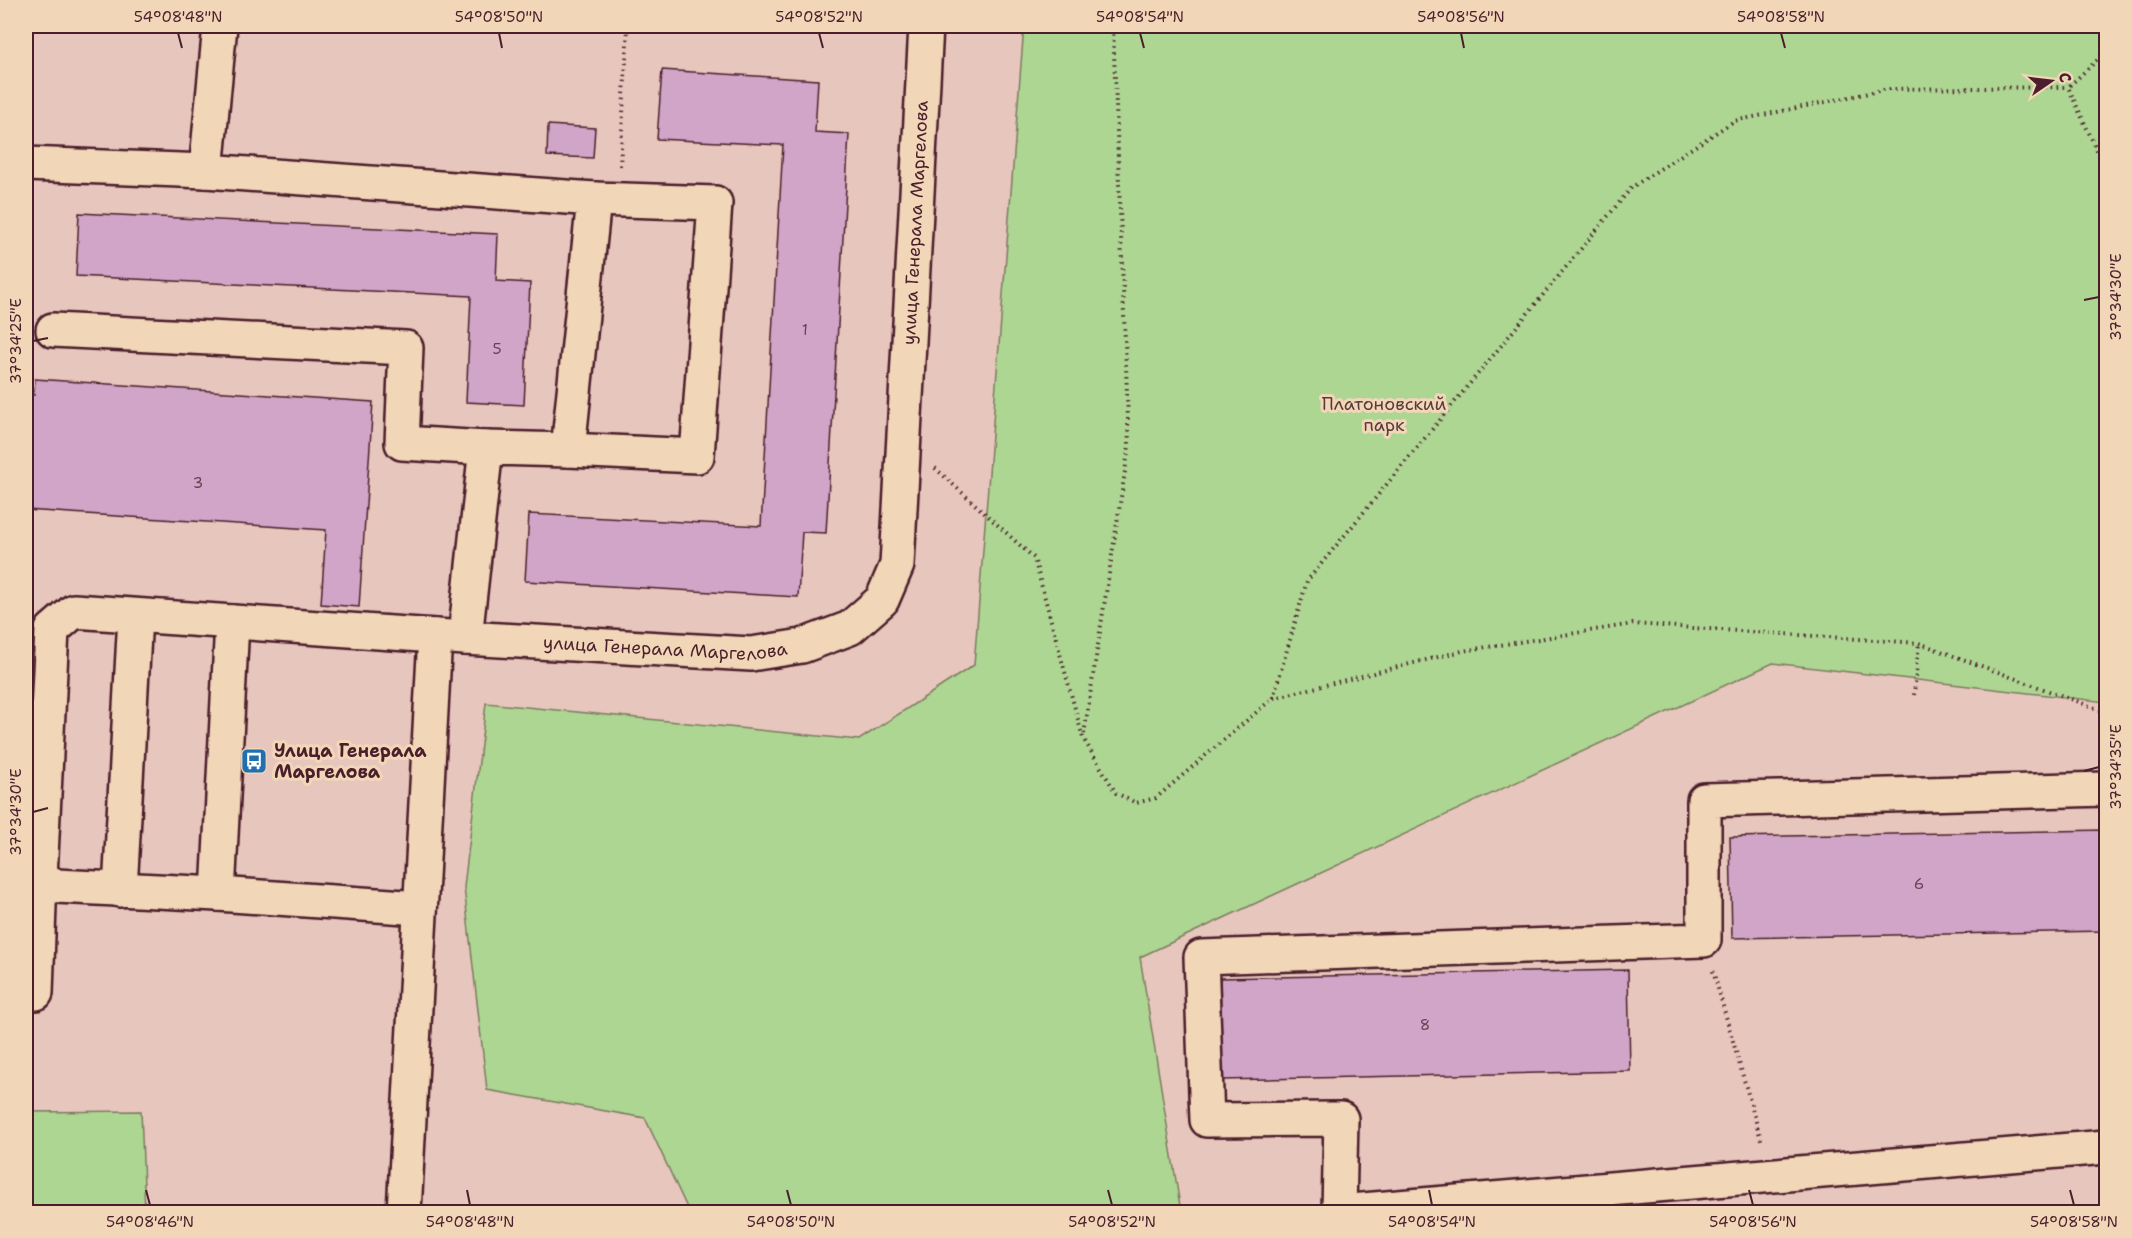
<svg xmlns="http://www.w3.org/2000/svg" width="2132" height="1238" font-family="'Shantell Sans',sans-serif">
<rect width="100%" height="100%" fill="#e7c7bd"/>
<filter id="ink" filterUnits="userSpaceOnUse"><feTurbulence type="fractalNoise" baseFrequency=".0167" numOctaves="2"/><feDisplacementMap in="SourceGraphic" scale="12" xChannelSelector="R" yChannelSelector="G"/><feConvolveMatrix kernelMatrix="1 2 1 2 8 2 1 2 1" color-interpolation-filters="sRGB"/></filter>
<g filter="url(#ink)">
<path fill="#add693" stroke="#7c7a5f" stroke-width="1.5" d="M1024 26H2106V702L1773 663 1140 957 1181 1212H689L645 1118 487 1090 464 887 486 703 859 740 974 665Z
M141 1111 145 1212H26V1112Z"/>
<path fill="#d1a5c8" stroke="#4a1f2b" stroke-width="1.5" d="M662 70 818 80 815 132 849 134 826 533 802 532 798 597 525 581 529 514 761 526 783 145 657 139Z
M548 125 595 128 593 158 547 156Z
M79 213 498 234 496 281 530 283 524 405 466 402 471 296 76 276Z
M35 379 373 402 359 607 321 604 326 530 26 510 30 456 26 455V395H34Z
M2106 830V931L1732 938 1730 837Z
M1628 970 1630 1071 1222 1080 1220 978Z"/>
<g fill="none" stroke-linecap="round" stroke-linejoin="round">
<defs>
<g id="minor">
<path d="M220 26 206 171 594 199 568 450 486 448 465 638"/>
<path d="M26 164 206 171"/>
<path d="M53 330 406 348 402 443 486 448"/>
<path d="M568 450 697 456 715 203 594 199"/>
<path d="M26 877H40L36 993"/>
<path d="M120 890 135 616"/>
<path d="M218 894 232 622"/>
<path id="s1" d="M420 908 218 894 56 886 40 877 52 630 74 611 465 638 751 654 802 646 850 628 882 600 897 565 926 26"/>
<path d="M404 1212 435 636"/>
<path d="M1339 1212 1341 1119 1207 1120 1201 957 1704 940V800L2106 789"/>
<path d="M1339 1212 2106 1147"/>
</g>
</defs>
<use href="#minor" stroke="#4a1f2b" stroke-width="38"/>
<path stroke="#4a1f2b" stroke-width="4" stroke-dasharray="1.5 4.5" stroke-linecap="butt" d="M2106 52 2068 87 2106 170
M620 166 628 26
M935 468 1034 558 1083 738 1116 793 1136 803 1156 798 1273 698 1462 651 1633 624 1919 643 2106 712
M1914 695 1919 643
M1273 698 1307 581 1632 187 1734 121 1888 89 2068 87
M1084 734 1129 446 1113 26
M1713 971 1762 1143"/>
<use href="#minor" stroke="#f1d6b8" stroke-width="33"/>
</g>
</g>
<path fill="none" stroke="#4a1f2b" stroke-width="2" d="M178 33 182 48M499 33 502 48M819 33 823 48M1140 33 1144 48M1461 33 1464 48M1781 33 1785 48M2084 300 2099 297M33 341 48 338M2084 771 2099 767M33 812 48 808M146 1190 150 1205M467 1190 470 1205M787 1190 791 1205M1108 1190 1112 1205M1429 1190 1432 1205M1749 1190 1753 1205M2070 1190 2074 1205"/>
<defs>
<symbol id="bus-square" viewBox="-11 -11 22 22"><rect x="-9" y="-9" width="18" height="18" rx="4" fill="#1f6fb2" stroke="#f1d6b8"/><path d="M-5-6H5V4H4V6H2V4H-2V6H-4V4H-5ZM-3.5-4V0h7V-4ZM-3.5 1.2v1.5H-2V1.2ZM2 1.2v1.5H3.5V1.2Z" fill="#fff"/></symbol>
</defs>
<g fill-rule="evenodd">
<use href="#bus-square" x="239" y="746" width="30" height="30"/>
</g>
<g text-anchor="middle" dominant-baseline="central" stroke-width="6" stroke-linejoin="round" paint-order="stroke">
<g font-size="15" fill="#6c4052">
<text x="805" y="330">1</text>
<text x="497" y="349">5</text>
<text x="198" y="483">3</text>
<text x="1919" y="884">6</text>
<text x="1425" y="1025">8</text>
</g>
<g font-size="18" fill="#4a1f2b" stroke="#f1d6b8">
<text stroke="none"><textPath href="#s1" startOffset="1864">улица Генерала Маргелова</textPath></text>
<text stroke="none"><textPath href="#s1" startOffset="1252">улица Генерала Маргелова</textPath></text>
</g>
<g font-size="18" fill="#593a3b" stroke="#f1d6b8">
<text x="1384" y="404">Платоновский<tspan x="1384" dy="21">парк</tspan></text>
</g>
<g font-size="18" font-weight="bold" fill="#4a1f2b" stroke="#f1d6b8" text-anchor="start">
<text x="274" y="751">Улица Генерала<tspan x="274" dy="21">Маргелова</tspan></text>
</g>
</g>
<rect width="2132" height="1238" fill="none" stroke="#f1d6b8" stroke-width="66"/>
<g transform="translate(2051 81) rotate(76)" stroke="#f1d6b8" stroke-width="4.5" paint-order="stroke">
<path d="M0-4.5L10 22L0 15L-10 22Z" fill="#4a1f2b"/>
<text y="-9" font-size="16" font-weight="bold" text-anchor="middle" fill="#4a1f2b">С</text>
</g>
<rect x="33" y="33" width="2066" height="1172" fill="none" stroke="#4a1f2b" stroke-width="2"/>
<g font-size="15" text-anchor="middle" fill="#4a1f2b">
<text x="178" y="22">54°08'48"N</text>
<text x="499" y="22">54°08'50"N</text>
<text x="819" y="22">54°08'52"N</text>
<text x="1140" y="22">54°08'54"N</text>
<text x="1461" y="22">54°08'56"N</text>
<text x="1781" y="22">54°08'58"N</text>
<text transform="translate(2116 297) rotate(-90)" y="5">37°34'30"E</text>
<text transform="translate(16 341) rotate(-90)" y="5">37°34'25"E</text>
<text transform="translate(2116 767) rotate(-90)" y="5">37°34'35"E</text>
<text transform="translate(16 812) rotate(-90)" y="5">37°34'30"E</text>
<text x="150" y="1227">54°08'46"N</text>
<text x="470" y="1227">54°08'48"N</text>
<text x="791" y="1227">54°08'50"N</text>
<text x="1112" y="1227">54°08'52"N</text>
<text x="1432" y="1227">54°08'54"N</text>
<text x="1753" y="1227">54°08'56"N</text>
<text x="2074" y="1227">54°08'58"N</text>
</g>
</svg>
